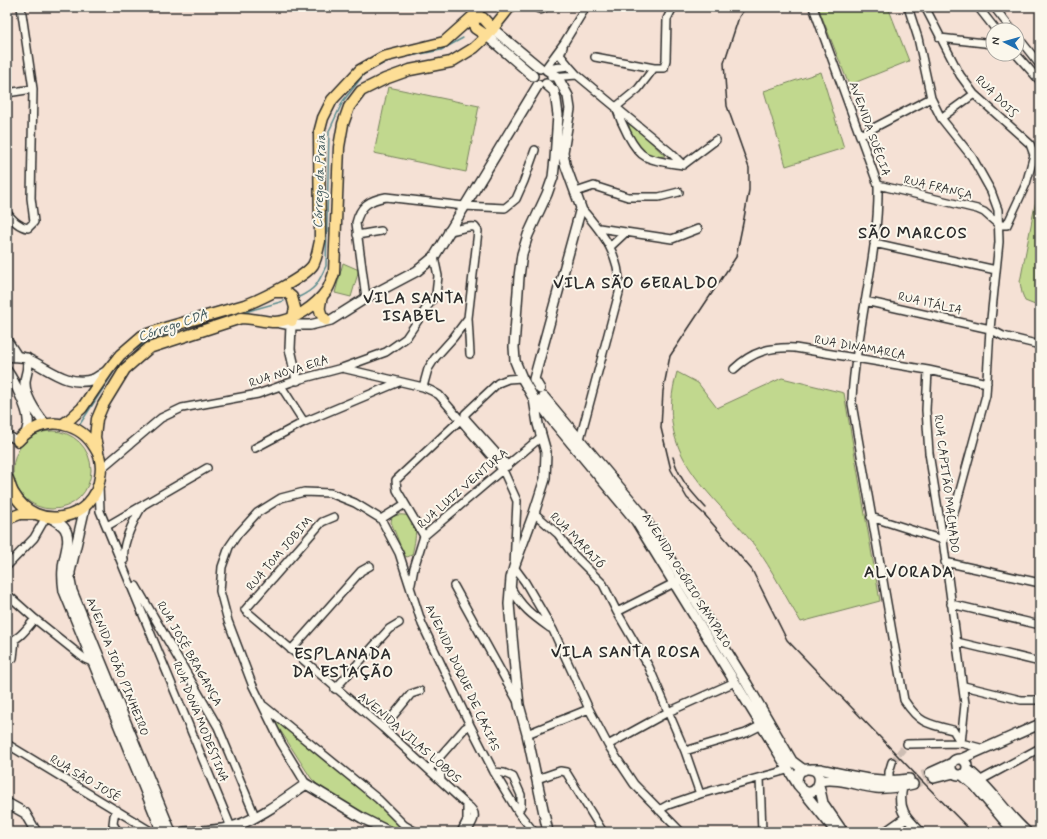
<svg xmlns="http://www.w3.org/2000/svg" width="1047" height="839" font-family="Mynerve,sans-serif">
<rect width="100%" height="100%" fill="#f5e1d5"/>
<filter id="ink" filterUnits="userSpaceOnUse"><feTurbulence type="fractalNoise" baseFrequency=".025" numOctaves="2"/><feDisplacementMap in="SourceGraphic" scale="8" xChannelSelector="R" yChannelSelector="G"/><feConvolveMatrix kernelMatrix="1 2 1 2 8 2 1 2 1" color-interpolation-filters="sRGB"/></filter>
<g filter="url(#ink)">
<path fill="#c1d88e" stroke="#76825c" d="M818 7H888L909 61 849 85Z
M821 72 844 148 786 166 764 91Z
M388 87 479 106 466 172 374 153Z
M628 120 665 156 655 157 646 153 637 145 631 136Z
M1040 179V307L1025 301 1022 293 1020 282Z
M343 263 359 270 351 297 335 293Z
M677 372 698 383 717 408 782 378 844 393 880 601 801 622C785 597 773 570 755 546 710 489 653 456 677 372Z
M13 470a39 39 0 1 1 78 0a39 39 0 1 1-78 0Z
M398 515C423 512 415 541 412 555L407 557 404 555 391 522 392 517Z
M271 716 366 793 400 823 406 832 375 820 326 793 311 778Z"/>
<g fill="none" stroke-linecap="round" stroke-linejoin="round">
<path stroke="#598a8d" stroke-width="1.5" d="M491 9 493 7
M395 59 441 50 463 38
M299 297C317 288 318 283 326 266L329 131 343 101 365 73 390 60
M241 313 284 301
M134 350 149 341 213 322
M119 364 131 352
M80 424 117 367
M7 510 11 508"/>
<path stroke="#cdbdb3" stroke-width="7" stroke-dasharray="7 3.5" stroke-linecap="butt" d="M892 762 907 744"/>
<path stroke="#cdbdb3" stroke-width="9" stroke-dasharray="9 4.5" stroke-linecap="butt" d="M909 779 930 773
M913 784 934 778"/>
<defs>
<path id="street" d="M536 7C539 10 542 11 545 7
M673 7 667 19 666 60 664 68H654L638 89 616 107C620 120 633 151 646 157 657 162 670 163 683 165
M813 7 878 185C879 235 867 285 860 334 856 358 852 380 852 404L904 700C919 723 927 724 953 730L961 743
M908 7 918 38 931 98 941 118 972 157 991 191 998 210 999 242 990 329 986 395 949 531 943 540
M925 7 960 75 974 94 1030 144 1034 155
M978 7 996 30
M994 7 1012 30
M1017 36 1040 65
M940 38 993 44
M563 47 560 55 569 66
M1016 54 1040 81
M595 57 654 68
M545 69 564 43 586 7
M546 69 569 66 577 75 671 153 683 165
M551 77 577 75
M7 93 33 89
M941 118 974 94
M860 135 931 98
M683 165 716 140
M878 185 977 209 984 212 999 225
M576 192 594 186 628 197H659L679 192
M7 213C13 220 19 227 28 228L34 222 31 198 33 89 21 7
M999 225H1007L1026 184 1034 155
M599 228 672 239 698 229
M357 235 381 231
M874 243 996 270
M610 247 626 232
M366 298 356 223C360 206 369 200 386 197L464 206 505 208 516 199 524 181 535 150
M865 301 990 329 1003 336 1040 345
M468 318 470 354
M7 339 18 356
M342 368 423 387 432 391 439 395 503 470 517 501 514 567 525 582 553 630 589 709 608 745 634 784 681 832
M734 369C753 351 770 347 795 348L928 370 987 383
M928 370 926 410 929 453 943 540 965 704 961 743
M281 386 304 422
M423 387 428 369 435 358 453 338 468 318 478 231 475 227C466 225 458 231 448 231
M7 435 18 441
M580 439 619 293C622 257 603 233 581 208
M255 448 304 422 399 382
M508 466 465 418V414L498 383 508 379 522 378
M102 468 161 418 182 408 258 394 297 380 342 368 386 352 406 338 436 294 438 276 434 257
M99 485 100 511 233 832
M534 513 558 534 571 552 603 584 617 612 649 667 685 751 700 794
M334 517 322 522 245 610 383 728 467 805
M871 517 943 540
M381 519 405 504
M107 526 207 468
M424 536 397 490 396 480 460 420
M124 560C121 544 135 518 143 505
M945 562 1040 583
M7 566 34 538 46 517
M411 584 414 568 424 536 541 437
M136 586 218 727 255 816
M454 586 518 702
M511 588C522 608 532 615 550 628
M7 594 35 619 85 659 92 662
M951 604 1040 625
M617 612 678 581
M957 642 1040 662
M7 643C20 639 26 629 35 619
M291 650 361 571 370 566
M13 658 15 640
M964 686 1021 700H1040
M335 689 389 629 399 623
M264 706 378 799 404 825 408 832
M383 728 411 694 420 691
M527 734 589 709
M7 744 152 832
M907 744 961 743 984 749
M608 745 668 712 735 682
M685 751 746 733 762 725
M439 756 441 781
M429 769 465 728 470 725
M494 772 504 773 513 777 521 795V806L518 812
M760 778 762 832
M537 779 560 771 566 772 603 832
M889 780V772L892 762
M981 780 1040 748
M306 784 281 743 252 684 228 621 220 591 222 567 229 547 238 534 257 513 281 498 304 492 330 493 355 503 381 519 399 553 422 624 470 725 494 772 518 812 534 832
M117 810 114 816 113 824 118 832
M659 810 668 805 700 794 787 770
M404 825 416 832
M461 832 467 820V805C480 814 473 821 467 832"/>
<path id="secondary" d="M493 29 540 68
M487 36 533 76
M546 84 554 91 556 100 558 115 555 159 553 177 547 194 528 235 522 254 519 277 514 347 515 361 522 378 534 399 538 401 552 420 636 521 798 785C815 808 831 768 807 769 798 769 796 778 798 785
M276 322 291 325H310L331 320 366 298 417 271 434 257 538 85
M291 325 290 349 297 380
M7 356C14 358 20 355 28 359 49 369 69 388 94 379 98 377 103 373 107 371
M27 358C30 371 25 373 25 383 25 397 37 414 46 425
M7 371C14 381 28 408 28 420 29 425 27 429 26 433
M540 389 534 379 581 208 565 164 563 152 570 109 568 96 557 76 547 70
M544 397 642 514 747 684 792 761 804 770
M534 399 538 424 546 452 545 479 534 513 514 567 511 578 509 604 515 669 519 705 527 734 548 832
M85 507 70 572V581L72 591 171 832
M51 518C56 521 62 524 65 529 72 540 63 557 63 569 62 577 63 584 64 591L162 832
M951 767a8 8 0 1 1 16 0a8 8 0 1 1-16 0Z
M961 759 1040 724
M812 769H820C850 775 879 784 909 779
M967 769C991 787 1005 813 1027 832
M930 773 952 763
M962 775 975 786 1014 832
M934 778 954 773
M820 781C838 777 858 786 876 788 889 789 900 787 913 784
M819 785 823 803 843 832
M902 787C897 809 905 817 920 832
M803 791 836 832
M7 803 25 813 36 832
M467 831V832
M184 832C200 831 215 831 231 827 254 822 286 798 306 784L362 818 390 832
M886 832 906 818"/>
<path id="primary" d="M487 36 475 28 472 17 483 18 493 29
M274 292H286L292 297 295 308 292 321
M322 297C319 307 318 313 326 320
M63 424 70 419 82 408 108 370 120 355 142 336 168 327 248 304C263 298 304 278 313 265 317 258 318 249 320 241L319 133 323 118 332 100 360 70 383 57 444 42 472 17 481 7
M98 452 95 437 97 419 103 405 125 369 149 348 241 318C252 318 264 322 275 322 294 321 316 306 327 290 330 285 332 279 334 273L339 147 343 124 349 107 361 91 385 79 410 70 451 62 474 48 487 36 510 7
M8 479C10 484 11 490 14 494 36 533 95 521 100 477 102 467 101 457 95 448 88 436 78 428 64 425 47 420 29 429 18 441
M7 519 20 514H36"/>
</defs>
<use href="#street" stroke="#2b2b2b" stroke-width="10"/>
<use href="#secondary" stroke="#2b2b2b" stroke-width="12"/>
<use href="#primary" stroke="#2b2b2b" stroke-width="13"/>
<use href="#street" stroke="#fbf7ec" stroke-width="7"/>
<use href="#secondary" stroke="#fbf7ec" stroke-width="9"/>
<use href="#primary" stroke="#fdde96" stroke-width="10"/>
<path stroke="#2b2b2b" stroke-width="1.5" d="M746 7 739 17 724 63 727 106 749 168V190L744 218 736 257 670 356 663 391 661 428 671 470 687 498 705 515 752 570 787 640 921 780 972 832
M673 457C680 481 690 490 706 508"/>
</g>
</g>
<g text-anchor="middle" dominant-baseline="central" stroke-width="4" stroke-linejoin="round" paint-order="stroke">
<g font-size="12" fill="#2b2b2b" stroke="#fbf7ec">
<text transform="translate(996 97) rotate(45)">RUA DOIS</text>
<text transform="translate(869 129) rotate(70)">AVENIDA SUÉCIA</text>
<text transform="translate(938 188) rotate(13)">RUA FRANÇA</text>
<text transform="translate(930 304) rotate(13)">RUA ITÁLIA</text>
<text transform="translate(860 348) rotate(10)">RUA DINAMARCA</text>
<text transform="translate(289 372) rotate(-17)">RUA NOVA ERA</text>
<text transform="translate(946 484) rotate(83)">RUA CAPITÃO MACHADO</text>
<text transform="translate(463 489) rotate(-41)">RUA LUIZ VENTURA</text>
<text transform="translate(577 541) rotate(46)">RUA MARAJÓ</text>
<text transform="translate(280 554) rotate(-49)">RUA TOM JOBIM</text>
<text transform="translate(686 581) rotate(58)">AVENIDA OSÓRIO SAMPAIO</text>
<text transform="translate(189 654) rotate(60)">RUA JOSÉ BRAGANÇA</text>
<text transform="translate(117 667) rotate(68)">AVENIDA JOÃO PINHEIRO</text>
<text transform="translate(462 678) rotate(65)">AVENIDA DUQUE DE CAXIAS</text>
<text transform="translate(200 722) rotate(68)">RUA DONA MODESTINA</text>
<text transform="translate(409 738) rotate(41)">AVENIDA VILAS LOBOS</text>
<text transform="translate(85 779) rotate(31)">RUA SÃO JOSÉ</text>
</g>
<g font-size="13" font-style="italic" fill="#425a5c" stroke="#fbf7ec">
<text transform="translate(320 181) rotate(-88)">Córrego da Praia</text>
<text transform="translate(173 326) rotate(-19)">Córrego CDA</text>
</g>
<g font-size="16" font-weight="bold" letter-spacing="1" fill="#2b2b2b" stroke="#fbf7ec">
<text x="913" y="233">SÃO MARCOS</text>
<text x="636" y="283">VILA SÃO GERALDO</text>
<text x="414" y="298">VILA SANTA<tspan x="414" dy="18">ISABEL</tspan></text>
<text x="909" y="572">ALVORADA</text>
<text x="626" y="652">VILA SANTA ROSA</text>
<text x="343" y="654">ESPLANADA<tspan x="343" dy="18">DA ESTAÇÃO</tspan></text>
</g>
</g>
<rect width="1047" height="839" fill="none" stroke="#fbf7ec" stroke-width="24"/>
<rect x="12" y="12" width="1023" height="815" fill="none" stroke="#2b2b2b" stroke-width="1.5" filter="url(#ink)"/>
<g transform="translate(1005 42) rotate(276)"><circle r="19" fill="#fbf7ec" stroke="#a8a59f"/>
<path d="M0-3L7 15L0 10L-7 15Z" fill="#1f6fb2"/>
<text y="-6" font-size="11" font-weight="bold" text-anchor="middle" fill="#2b2b2b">N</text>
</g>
</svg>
